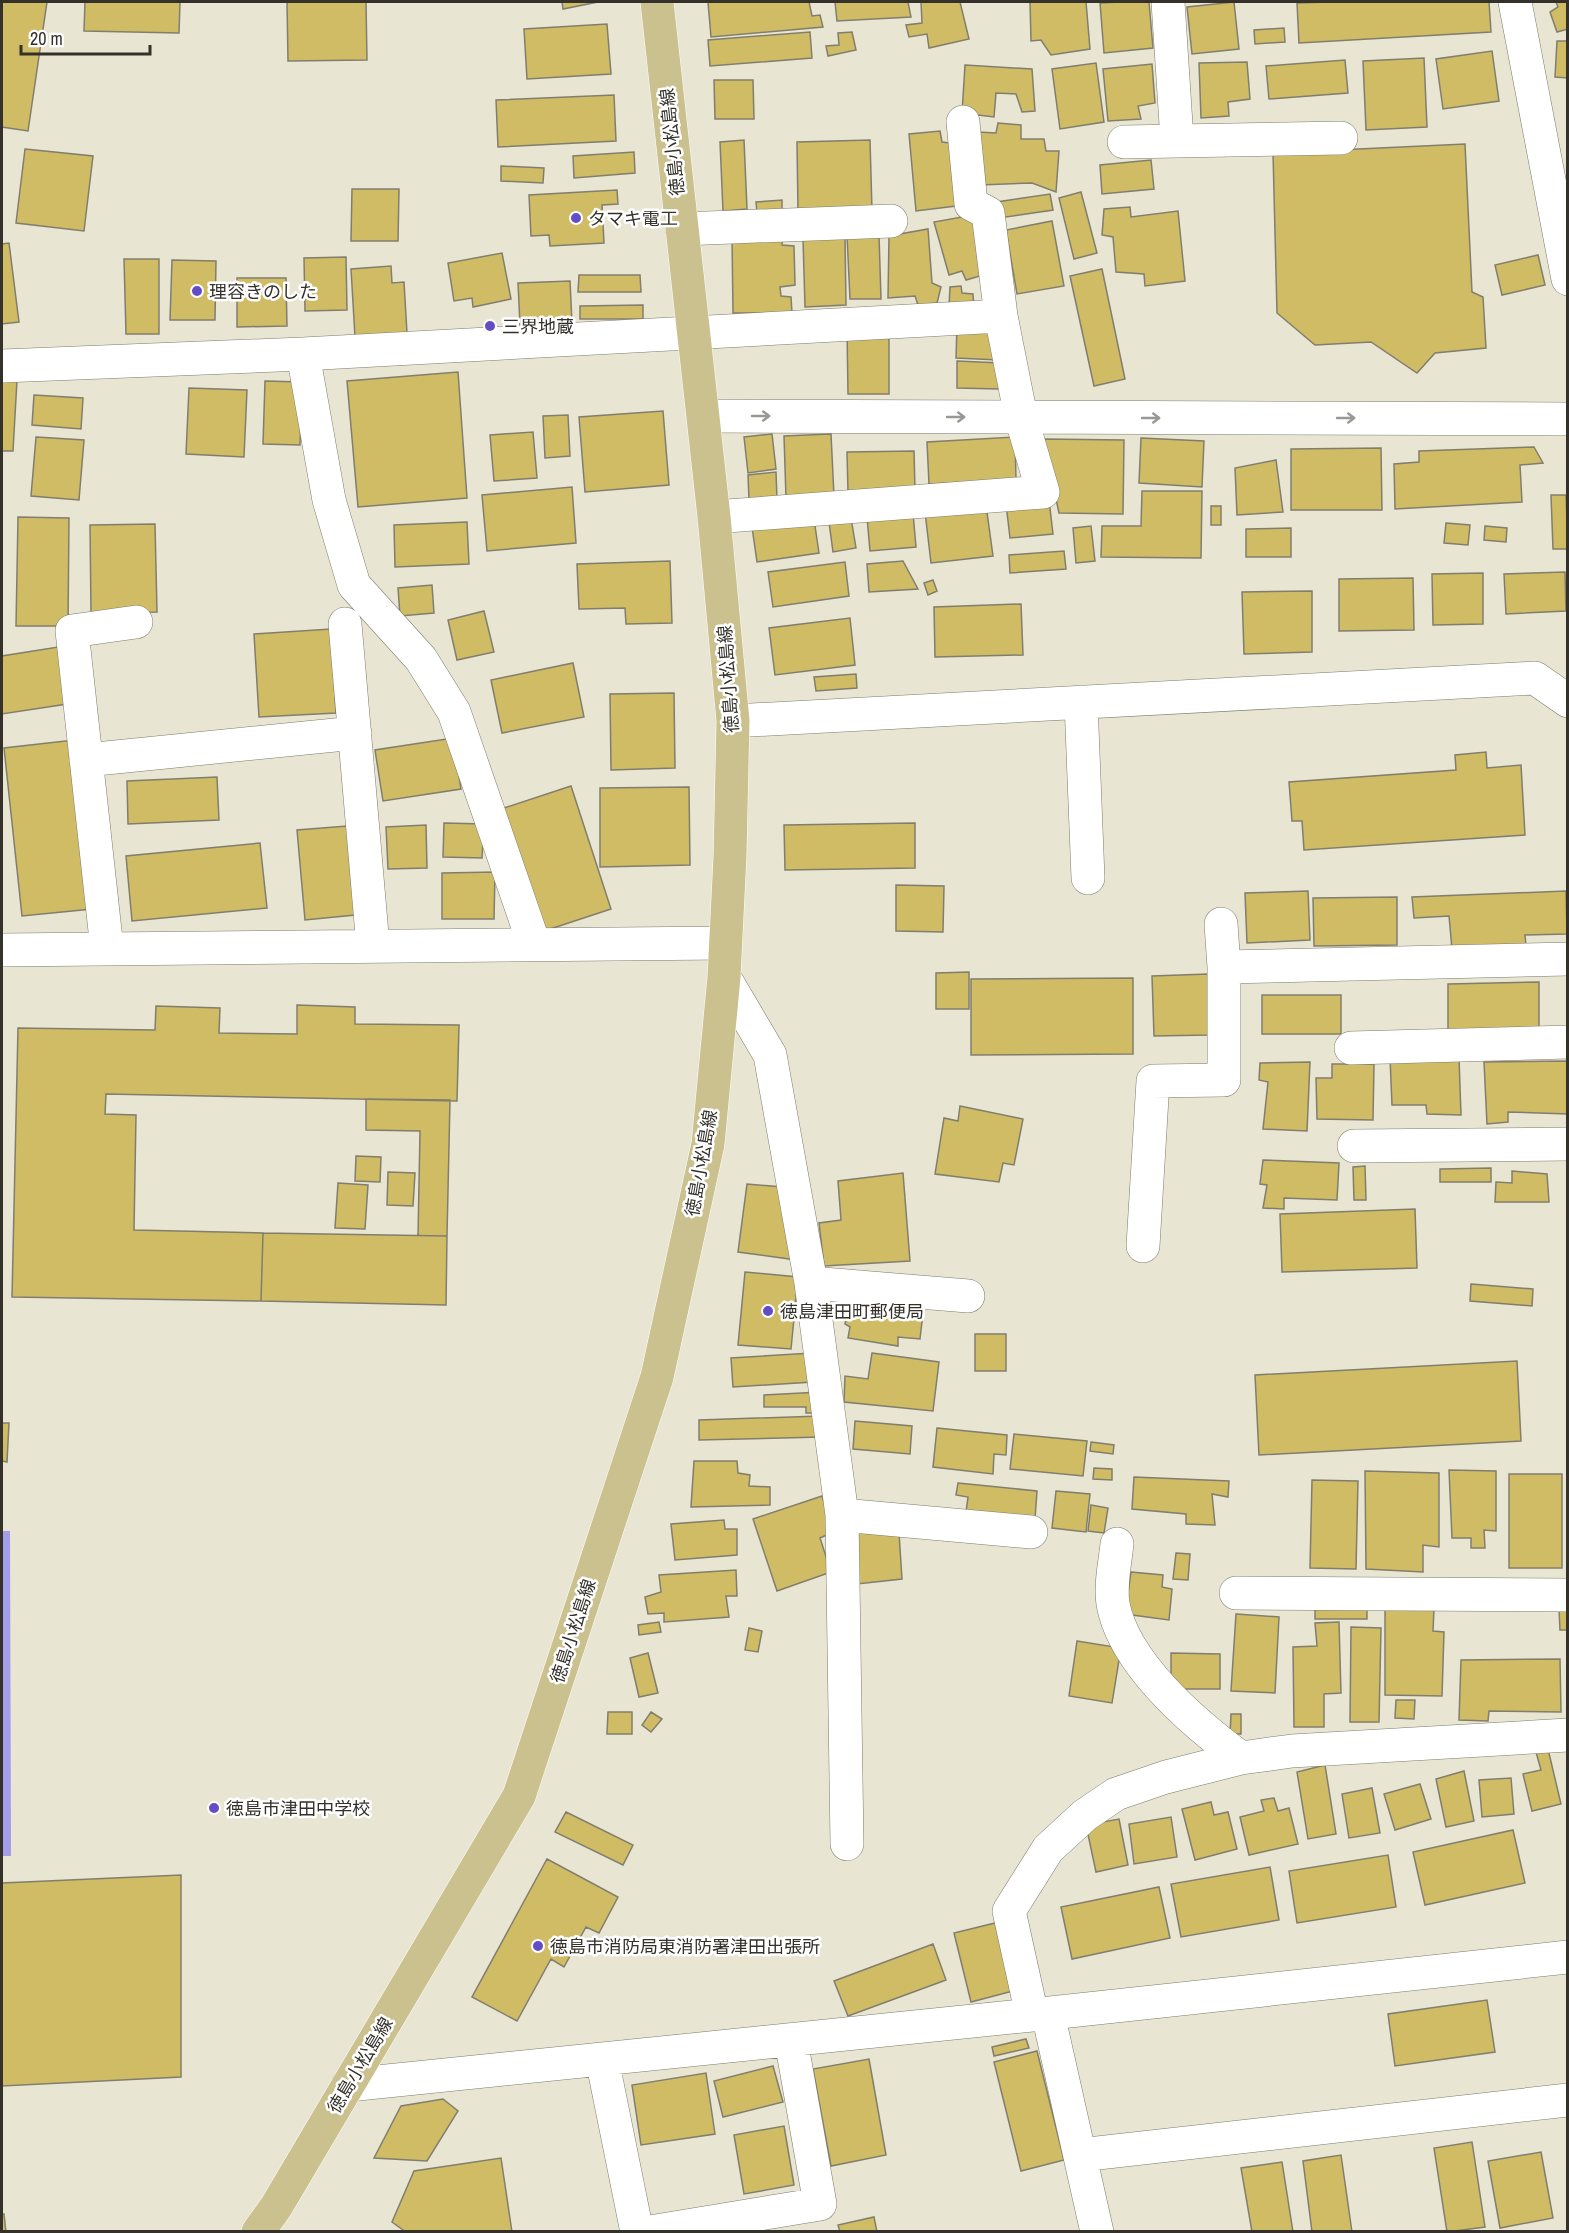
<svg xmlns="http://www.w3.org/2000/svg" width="1569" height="2233" font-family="'Archivo Narrow','Noto Sans JP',sans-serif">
<rect width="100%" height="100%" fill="#e8e5d2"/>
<path fill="#a49dea" d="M2 1531H10L11 1856H2Z"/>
<path fill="#cfbc65" stroke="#827e6e" stroke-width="1.5" d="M2 2H47L28 131 2 127Z
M85 2H180L179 33 84 31Z
M287 2H366L367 60 288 61Z
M562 2H598L563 9Z
M708 2H809L812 16 820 15 823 27 711 37Z
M835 2H908L911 17 837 21Z
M921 2H960L969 39 929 48 927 34 909 37 906 25 922 23Z
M1030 2H1086L1090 49 1051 55 1041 40 1031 41Z
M1120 2H1149L1153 48 1104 53 1100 3Z
M1234 2 1239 49 1192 54 1187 7Z
M1329 2H1489L1491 32 1299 43 1297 3Z
M1556 2H1568V29L1557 32 1550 12 1558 7Z
M607 24 611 74 527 79 524 29Z
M1284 28 1285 42 1255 44 1254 30Z
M810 32 812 58 710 66 708 40Z
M852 32 856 50 828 56 826 46 839 45 838 33Z
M1557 41H1568V78L1555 77Z
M1492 51 1499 101 1443 109 1436 59Z
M1424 58 1427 127 1366 130 1363 61Z
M1345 60 1348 93 1269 99 1266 66Z
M1247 62 1250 99 1228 102 1229 116 1201 118 1199 63Z
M1096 63 1104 122 1060 129 1052 69Z
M1152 64 1155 103 1138 106 1141 119 1108 121 1103 69Z
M965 65 1032 69 1035 111 1022 112 1016 94 996 93 994 117 962 113Z
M714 80H753L754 119H715Z
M614 95 616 141 498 147 496 100Z
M998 123 1021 125V139H1044L1046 151H1059L1056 192 1032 183 980 185 979 132 996 133Z
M940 131 942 142 958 144 964 205 916 211 909 134Z
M744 140 747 209 723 211 720 142Z
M870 140 872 210 798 211 797 142Z
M1465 144 1472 292 1483 297 1486 348 1435 353 1417 373 1371 342 1315 345 1277 313 1273 153Z
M25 149 93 156 84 231 16 223Z
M634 152 635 173 574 178 573 156Z
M1151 160 1154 189 1102 194 1100 165Z
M501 166 544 168 543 183 501 181Z
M352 189H399L398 241H351Z
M617 190 618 204 602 205 604 243 550 246 549 235 531 236 529 195Z
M1081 192 1097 253 1074 259 1059 198Z
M1050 194 1053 210 992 219 990 203Z
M782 200V211L757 213 756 202Z
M1130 207 1131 217 1178 211 1185 281 1145 286 1144 274 1116 272 1113 237 1102 235 1104 209Z
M978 214 990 273 966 280 962 271 949 275 934 222Z
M1052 221 1064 286 1017 294 1006 230Z
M928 229 932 283 941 287 937 303 918 305 915 296 888 298 889 236Z
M783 233 782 245 794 246 795 285 780 287 781 296 791 297 792 313H733L732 237Z
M879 235 881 299H850L847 236Z
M845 237 846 305 805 307 803 239Z
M9 243 19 322 2 324V244Z
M502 253 511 299 473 307 472 298 454 301 448 263Z
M1538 255 1545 285 1502 295 1495 265Z
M346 257 347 310 305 311 304 258Z
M124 259H159V334H126Z
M172 260 216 261 215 320H170Z
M391 266 392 283 404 282 407 333 355 337 351 269Z
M1102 269 1125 379 1094 386 1070 276Z
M579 275H640L641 292H578Z
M237 278H286L287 326 237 327Z
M570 281 572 323 520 325 518 283Z
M961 286 962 293 973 294 974 309 949 307 950 287Z
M643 305V319H580V306Z
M957 326 1000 328 998 360 956 358Z
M847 329H889V394H848Z
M957 361 1001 363 999 389 957 388Z
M458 372 467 498 358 507 347 381Z
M2 379 17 380 13 451H2Z
M265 381 302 382 300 445 263 444Z
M189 388 247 390 244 457 186 454Z
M34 395 83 398 81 429 32 425Z
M663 411 669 485 585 492 579 417Z
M568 415 570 456 545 458 543 416Z
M533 432 537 478 494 481 490 435Z
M772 434 776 469 748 473 744 437Z
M831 434 834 496 786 498 784 436Z
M36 437 84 440 79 500 31 496Z
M1015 437 1016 480 929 484 927 442Z
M1141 438 1204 441 1202 487 1139 483Z
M1043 439 1124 440 1123 514 1059 513Z
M1534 447 1543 463 1520 465 1522 502 1395 509 1394 464 1419 462V451Z
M1381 448 1382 510H1291V449Z
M914 451 915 490 848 492 847 452Z
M1276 460 1283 512 1237 515 1235 468Z
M776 472 777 499 749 500 748 475Z
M572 487 576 543 487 551 482 495Z
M1142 491H1202L1201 558 1101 557 1102 526H1141Z
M1551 495H1566L1568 549H1553Z
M1049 500 1053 534 1010 538 1006 504Z
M986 505 993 556 931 563 925 512Z
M1211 506H1221V525H1211Z
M913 513 916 547 870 551 867 517Z
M18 517 69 518 68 626H16Z
M851 518 856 548 833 552 829 522Z
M814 519 819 553 757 562 752 527Z
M467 522 469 564 395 567 394 525Z
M1446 523 1470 525 1468 545 1444 543Z
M155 524 157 612 91 613 90 525Z
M1091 526 1095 561 1076 563 1073 528Z
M1485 526 1507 528 1506 542 1484 540Z
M1291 528V557H1246V529Z
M1064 551 1066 569 1010 573 1009 555Z
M670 561 672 623 626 624 625 608 579 609 577 564Z
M903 561 918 589 869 592 867 564Z
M845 562 849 596 773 607 768 572Z
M1565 572 1566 611 1506 614 1504 574Z
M1483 573V624L1433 625 1432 574Z
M1413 578 1414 630 1339 631V579Z
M933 580 937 591 928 595 924 583Z
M432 585 434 613 400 616 398 588Z
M1312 591V652L1244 654 1242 592Z
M1021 604 1023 655 935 657 934 607Z
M484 611 494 652 457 660 448 620Z
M850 618 855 665 775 675 769 628Z
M331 629 336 713 259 717 254 634Z
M58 647 67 704 2 714V656Z
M573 663 584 717 502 733 491 680Z
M856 674 857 688 816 691 814 677Z
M674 693 675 768 611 770 610 694Z
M453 738 461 789 383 801 375 750Z
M74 740 92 909 22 916 4 748Z
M1486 752 1487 768 1521 765 1525 835 1304 850 1302 821H1292L1289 782 1456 770 1455 755Z
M217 777 219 820 128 824 127 781Z
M571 786 611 909 538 933 498 810Z
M689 787 690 865 600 867V788Z
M444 823 484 824 482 858 443 857Z
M915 823V868L785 870 784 825Z
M426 825 427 868 388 869 386 827Z
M347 826 355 915 305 920 297 830Z
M260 843 267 908 132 921 126 856Z
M495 872 494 919H442V873Z
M896 885 944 886 943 932 896 931Z
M1308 891 1310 940 1247 943 1245 893Z
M1566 891 1567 934 1525 935 1526 946 1452 949 1449 916 1414 918 1412 897Z
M1397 897V945L1314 946 1313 898Z
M969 972V1009H936V973Z
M1208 974 1209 1035 1154 1036 1152 976Z
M1133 978V1054L971 1055V979Z
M1539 982V1030L1448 1032V984Z
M1262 995H1341V1034H1262Z
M297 1005 355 1007V1024L459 1025 457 1101 106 1094 105 1114 136 1115 134 1230 263 1233 261 1301 12 1297 18 1028 155 1030 156 1006 220 1008 219 1033 297 1034Z
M1390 1058H1459L1461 1115 1427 1114 1426 1105H1392Z
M1567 1061 1568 1114 1508 1112V1122L1487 1124 1484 1062Z
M1310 1062 1307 1131 1263 1129 1268 1082 1259 1080 1260 1063Z
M1332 1064H1374L1373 1120 1317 1119 1316 1078H1332Z
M366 1099 450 1100 447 1236H418L420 1131 366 1130Z
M960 1106 1023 1119 1014 1165 1003 1163 999 1182 935 1174 944 1118 958 1121Z
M356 1156 381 1157 380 1182 355 1181Z
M1263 1160 1339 1163 1337 1200 1284 1198V1209L1263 1208 1267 1185 1260 1184Z
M1365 1166 1366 1200H1354L1353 1167Z
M1491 1168V1182H1440V1169Z
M1512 1171 1547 1174 1549 1202H1495L1496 1182 1512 1183Z
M388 1172 415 1173 413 1206 387 1205Z
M903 1173 910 1261 824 1266 819 1223 841 1220 838 1181Z
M338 1183 368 1185 365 1229 335 1228Z
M747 1184 783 1187 797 1260 738 1252Z
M1415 1209 1417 1268 1282 1272 1280 1214Z
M263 1233 447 1236 446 1305 261 1301Z
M745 1272 798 1277 791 1349 738 1345Z
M1471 1284 1533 1289 1532 1306 1470 1301Z
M850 1302 923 1313 920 1339 898 1337V1346L848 1338 850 1327 845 1324Z
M975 1334H1006V1371H975Z
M812 1353 813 1382 733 1387 731 1358Z
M872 1353 939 1362 933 1411 844 1402 845 1376 868 1379Z
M1517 1361 1521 1441 1259 1455 1255 1375Z
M820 1392V1413H806V1407H764V1395Z
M820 1416 821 1437 699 1440V1420Z
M855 1421 912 1426 910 1454 853 1449Z
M2 1423H9L7 1462 2 1461Z
M937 1428 1007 1435 1006 1455 994 1454 993 1474 933 1467Z
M1014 1434 1087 1441 1083 1476 1010 1469Z
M1091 1442 1114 1445 1113 1454 1090 1451Z
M694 1461H737L738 1473 750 1475 749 1486 770 1487V1505L691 1507Z
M1094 1468 1112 1469V1480L1093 1479Z
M1449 1470 1496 1471V1531L1484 1530 1485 1548H1471V1538H1452Z
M1365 1471 1439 1473V1547L1423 1545V1572L1366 1569Z
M1509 1474H1562V1568H1509Z
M1134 1477 1229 1481 1228 1497 1212 1494 1215 1525 1186 1524V1514L1132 1509Z
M1312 1480 1358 1481 1356 1569 1310 1568Z
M958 1483 1037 1491 1035 1519 966 1512 968 1497 956 1495Z
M1056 1491 1090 1494 1086 1532 1052 1528Z
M822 1496 833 1532 820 1538 831 1572 777 1591 753 1519Z
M1091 1505 1108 1508 1104 1533 1088 1531Z
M724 1520 725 1529H737V1555L675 1560 671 1524Z
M853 1526 899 1533 902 1579 857 1584Z
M1176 1553 1190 1554 1188 1580 1173 1579Z
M736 1570 737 1596H726L729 1617 664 1622V1613L648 1614 645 1597 661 1592 659 1575Z
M1131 1572 1163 1575 1162 1587 1172 1589 1169 1620 1125 1614Z
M1367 1608V1619H1315V1609Z
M1385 1609H1434L1433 1631 1444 1632 1442 1696 1385 1695Z
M1559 1609H1568V1630H1560Z
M1236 1614 1279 1617 1275 1693 1231 1691Z
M659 1622 661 1632 639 1635 638 1625Z
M1339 1622 1341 1693 1324 1694V1727H1294L1293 1647 1317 1646 1315 1623Z
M1351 1627 1381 1628 1379 1722H1350Z
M749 1628 762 1631 758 1652 745 1650Z
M1077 1641 1121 1648 1112 1703 1069 1696Z
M648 1653 658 1693 639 1697 630 1658Z
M1171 1653 1220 1654V1689H1171Z
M1560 1659 1561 1712 1489 1711 1488 1721 1459 1720 1461 1660Z
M1396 1700H1415L1414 1719 1395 1718Z
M608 1712H632V1734H607Z
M651 1712 662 1719 651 1732 642 1725Z
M1231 1714H1241V1734H1230Z
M1548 1749 1561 1804 1532 1811 1523 1774 1541 1770 1536 1752Z
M1325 1765 1336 1834 1308 1839 1297 1772Z
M1464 1771 1474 1821 1446 1827 1436 1779Z
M1511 1778 1514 1814 1482 1817 1479 1780Z
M1420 1784 1431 1819 1395 1830 1384 1794Z
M1372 1788 1380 1833 1349 1838 1342 1794Z
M1274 1798 1278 1811 1289 1808 1298 1844 1249 1855 1240 1817 1264 1811 1261 1800Z
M1211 1802 1214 1815 1228 1812 1237 1849 1195 1860 1182 1809Z
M566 1812 633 1845 623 1865 555 1832Z
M1171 1817 1177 1857 1134 1864 1129 1824Z
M1119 1819 1128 1865 1096 1872 1086 1825Z
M1513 1830 1525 1883 1425 1905 1413 1852Z
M1388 1855 1396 1907 1297 1923 1289 1871Z
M547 1859 618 1897 599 1933 586 1927 564 1967 551 1959 517 2021 472 1997Z
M1270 1867 1279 1920 1181 1937 1171 1884Z
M181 1875V2077L2 2086V1883Z
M1159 1887 1170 1938 1072 1959 1061 1907Z
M995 1923 1013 1991 971 2002 954 1933Z
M933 1944 946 1980 848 2016 834 1981Z
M1487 2000 1495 2052 1395 2066 1388 2014Z
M1026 2039 1029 2048 994 2056 992 2047Z
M1037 2051 1064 2160 1021 2171 994 2062Z
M869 2059 886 2155 831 2166 813 2069Z
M773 2066 783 2102 723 2117 714 2081Z
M706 2073 715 2134 641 2145 632 2085Z
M443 2099 458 2111 427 2161 374 2158 401 2106Z
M784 2126 794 2185 744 2194 734 2135Z
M1472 2142 1485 2227 1447 2232 1434 2148Z
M1541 2152 1553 2218 1500 2228 1488 2161Z
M1341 2155 1352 2232H1312L1303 2161Z
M501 2158 512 2232H406L392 2222 414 2171Z
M1282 2162 1293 2232H1252L1241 2168Z
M2 2214H4L6 2232H2Z
M874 2217 877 2232H840L838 2225Z"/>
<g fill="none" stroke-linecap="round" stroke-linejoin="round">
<defs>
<path id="minor" d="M1168 2 1177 140
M1515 2 1568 279
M1124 142 1341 138
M682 229 891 221
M303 354 329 500 354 585 421 659 454 712 534 944
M2 366 303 354 1001 316
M703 416 1568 419
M714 517 1043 492 1021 417 1001 316 988 213 971 204 963 122
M345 624 373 946
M1081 702 1088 878
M733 721 1535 678 1568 701
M86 760 355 733
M107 949 72 631 136 622
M2 950 725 943
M1224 967 1568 959
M724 977 770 1055 811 1283 842 1515 847 1844
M1351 1048 1568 1042
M1354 1146 1568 1144
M1143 1246 1153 1081 1224 1080V967L1221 924
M811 1283 968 1296
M842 1515 1031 1532
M1117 1544C1115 1563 1110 1585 1113 1604 1124 1664 1195 1724 1241 1758
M1236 1593 1568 1595
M1048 2014 1097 2232
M1032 2015 1009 1911 1048 1849 1085 1815 1116 1794 1166 1777 1241 1758 1292 1751 1568 1735
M602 2059 637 2232
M348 2085 1032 2015 1568 1957
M1080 2155 1568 2100
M650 2232 820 2204 791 2040"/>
<path id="major" d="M258 2232 276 2207 519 1796 657 1377 708 1144 724 977 730 856 733 721 714 517 657 2"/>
</defs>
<use href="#minor" stroke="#7f7b6b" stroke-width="34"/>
<use href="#major" stroke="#fff" stroke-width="34"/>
<use href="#minor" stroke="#fff" stroke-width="33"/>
<use href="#major" stroke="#cbc18e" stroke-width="33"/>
</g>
<defs><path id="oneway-shaft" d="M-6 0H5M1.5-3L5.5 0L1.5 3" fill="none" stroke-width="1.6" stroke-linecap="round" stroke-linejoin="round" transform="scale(1.5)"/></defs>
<g stroke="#999894">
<use href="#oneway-shaft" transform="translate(761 416)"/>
<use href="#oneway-shaft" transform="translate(956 417)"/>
<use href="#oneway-shaft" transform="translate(1151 418)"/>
<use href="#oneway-shaft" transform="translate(1346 418)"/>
</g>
<g fill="#644cc5" stroke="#fff" stroke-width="2">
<circle cx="576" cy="218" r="6"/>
<circle cx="197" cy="291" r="6"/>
<circle cx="490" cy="326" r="6"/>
<circle cx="768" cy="1311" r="6"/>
<circle cx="214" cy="1808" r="6"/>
<circle cx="538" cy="1946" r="6"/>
</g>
<g text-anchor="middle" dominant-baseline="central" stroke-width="5" stroke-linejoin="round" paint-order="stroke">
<g font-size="18" fill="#33312a" stroke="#fff">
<text transform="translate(672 142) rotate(-96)">徳島小松島線</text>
<text transform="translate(728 679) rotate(-94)">徳島小松島線</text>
<text transform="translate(701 1163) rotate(-80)">徳島小松島線</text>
<text transform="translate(573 1631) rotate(-72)">徳島小松島線</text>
<text transform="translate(360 2065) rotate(-59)">徳島小松島線</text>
</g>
<g font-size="18" fill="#33312a" stroke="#fff" text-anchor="start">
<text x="588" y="218">タマキ電工</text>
<text x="209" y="291">理容きのした</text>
<text x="502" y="326">三界地蔵</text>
<text x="780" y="1311">徳島津田町郵便局</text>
<text x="226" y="1808">徳島市津田中学校</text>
<text x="550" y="1946">徳島市消防局東消防署津田出張所</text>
</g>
</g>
<rect width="1569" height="2233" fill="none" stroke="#33312a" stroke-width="6"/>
<path d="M21 45v9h129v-9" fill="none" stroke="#33312a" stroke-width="3"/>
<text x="30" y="45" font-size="18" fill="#33312a" stroke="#ffffff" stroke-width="4.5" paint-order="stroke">20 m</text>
</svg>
